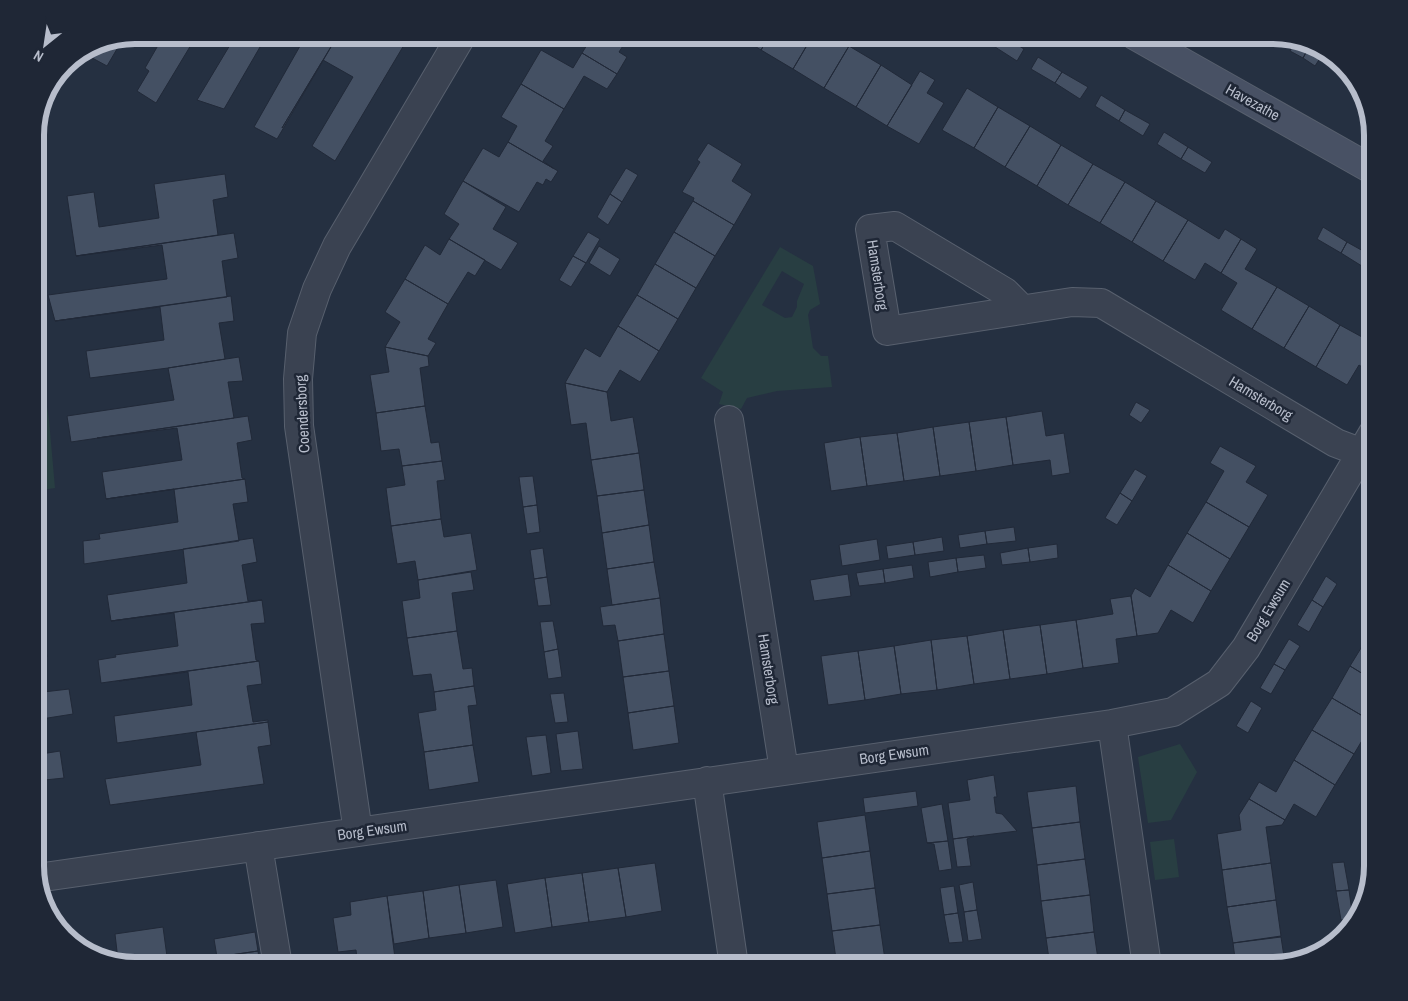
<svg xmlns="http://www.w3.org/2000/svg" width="1408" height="1001" font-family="'Archivo Narrow',sans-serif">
<rect width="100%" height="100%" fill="#253041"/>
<path fill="#283e42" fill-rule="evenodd" d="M780 247 813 266 820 304 810 310 808 315 813 348 821 356H828L832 387 777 391 747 398 741 409 719 404 723 392 701 378ZM782 271 804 284 797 301V307L792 317 785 318 762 305Z
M35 323 49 420 55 488 35 491Z
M1180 744 1197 772 1171 820 1148 823 1138 757Z
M1174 839 1179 877 1155 880 1150 842Z"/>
<path fill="#445063" stroke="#212938" d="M164 35H197L156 103 137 91 149 71 145 68Z
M236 35H267L224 109 197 100Z
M282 35H338L277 139 254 127 300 46Z
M338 35H399L407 40 335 161 312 146 353 77 323 60 282 128Z
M589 35H630L619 52 627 57 617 74 582 53 592 37Z
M737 35H770L761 50Z
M770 35H813L793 69 761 50Z
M813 35H830L849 46 824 88 793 69Z
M948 35H973L974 36 968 47Z
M998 35H1002L1024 49 1017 61 992 45Z
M124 37 107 66 83 53 97 43Z
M1295 42 1309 47 1303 58 1290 51Z
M849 46 881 65 856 107 824 88Z
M1309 47 1324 52 1315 66 1303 58Z
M541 50 573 68 582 53 617 74 607 89 584 76 564 109 521 84Z
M1038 57 1062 72 1055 83 1031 69Z
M881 65 912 85 887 126 856 107Z
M920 71 935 80 927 93 944 103 919 144 887 126Z
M1062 72 1088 87 1080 99 1055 83Z
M521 84 564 109 545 141 553 146 543 161 553 168 508 142 517 126 501 117Z
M967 88 998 107 974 148 942 130Z
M1101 95 1125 110 1119 121 1095 106Z
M998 107 1030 126 1005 167 974 148Z
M1125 110 1150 124 1143 136 1119 121Z
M1030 126 1061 145 1037 186 1005 167Z
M1164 132 1188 147 1181 159 1157 144Z
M508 142 558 171 551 182 546 179 543 185 537 182 519 212 463 181 483 148 499 157Z
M708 143 742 164 732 181 752 194 734 225 693 201 694 198 682 192 700 162 697 160Z
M1061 145 1093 164 1068 205 1037 186Z
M1188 147 1212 162 1205 173 1181 159Z
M1093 164 1125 182 1100 223 1068 205Z
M626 168 638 175 622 202 610 194Z
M225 174 228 197 213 200 218 235 76 256 67 196 94 192 99 227 159 218 154 184Z
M463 181 506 207 493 229 518 243 501 270 449 239 459 224 444 214Z
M1125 182 1156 201 1132 242 1100 223Z
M610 194 622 202 608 225 597 217Z
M693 201 734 225 715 256 674 232Z
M1156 201 1188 220 1163 261 1132 242Z
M1188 220 1219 239 1225 229 1241 239 1221 273 1205 263 1195 280 1163 261Z
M1323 227 1347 242 1341 253 1317 239Z
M588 232 600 239 586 263 573 256Z
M674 232 715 256 696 288 655 264Z
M234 233 238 258 222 261 227 297 55 321 48 295 167 279 162 245 76 256Z
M449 239 485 260 475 276 468 272 448 304 405 279 425 245 440 255Z
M1241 239 1257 249 1245 269 1277 287 1252 329 1221 310 1237 283 1221 273Z
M1347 242 1372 256 1365 268 1341 253Z
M599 246 620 259 610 276 589 263Z
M573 256 586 263 571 287 559 280Z
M655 264 696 288 678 319 637 295Z
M405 279 448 304 428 339 436 343 428 356 385 347 400 322 385 312Z
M1277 287 1309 306 1284 348 1252 329Z
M637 295 678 319 659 351 618 326Z
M231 296 234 321 219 323 225 359 168 368 90 378 86 351 164 340 160 307 55 321Z
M1309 306 1340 325 1316 367 1284 348Z
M1340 325 1373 343V374L1359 365 1347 385 1316 367Z
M618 326 659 351 640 382 620 370 607 392 565 383 585 348 600 357Z
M385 347 428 356 429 366 420 368 425 406 376 413 370 375 389 372Z
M239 357 243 381 228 382 234 418 71 442 67 416 174 400 168 368Z
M565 383 607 392 611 421 633 417 639 453 591 460 586 423 571 425Z
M1136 402 1150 410 1141 423 1129 415Z
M425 406 431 443 439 442 442 461 402 466 399 449 381 451 376 413Z
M1042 411 1046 436 1064 433 1070 473 1052 476 1050 460 1013 465 1006 417Z
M248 416 252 440 237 443 242 478 245 479 106 499 102 472 182 460 177 428 97 438Z
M1006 417 1013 465 976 471 969 422Z
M969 422 976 471 940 476 933 427Z
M933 427 940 476 904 481 897 433Z
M897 433 904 481 867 486 860 437Z
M860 437 867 486 831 491 824 443Z
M1220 446 1256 466 1246 482 1268 495 1249 527 1206 502 1224 471 1210 463Z
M639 453 644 490 597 496 591 460Z
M442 461 445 480 437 481 441 519 391 526 386 488 405 485 402 466Z
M1135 469 1147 476 1132 501 1120 493Z
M533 476 537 505 523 507 519 477Z
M245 479 248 502 233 504 239 541 84 564 83 541 100 539 99 534 178 522 174 489 106 499Z
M644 490 649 525 602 533 597 496Z
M1120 493 1132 501 1117 525 1105 518Z
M1206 502 1249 527 1230 559 1187 533Z
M537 505 540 532 527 534 523 507Z
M441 519 444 537 471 533 477 570 418 580 415 561 397 564 391 526Z
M649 525 654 562 607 569 602 533Z
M1014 527 1016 541 987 544 985 531Z
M985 531 987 544 960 548 958 535Z
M1187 533 1230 559 1211 591 1168 565Z
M942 537 944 551 915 555 913 542Z
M253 538 257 562 242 565 248 601 262 600 111 621 107 595 187 583 183 549Z
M877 539 880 560 842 566 839 545Z
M913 542 915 555 888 559 886 546Z
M1057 544 1058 558 1030 562 1028 548Z
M543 548 547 577 534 579 530 550Z
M1028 548 1030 562 1002 565 1000 553Z
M984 555 986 568 958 572 956 558Z
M956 558 958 572 930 577 928 562Z
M654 562 660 598 612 605 607 569Z
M912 565 914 578 885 583 883 569Z
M1168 565 1211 591 1193 623 1171 610 1158 633 1137 636 1131 596 1135 588 1150 597Z
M883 569 885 583 859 586 856 573Z
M471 572 474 590 452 593 457 631 407 638 402 601 420 598 418 580Z
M848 574 851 596 814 601 810 580Z
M1326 576 1337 584 1323 607 1312 600Z
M547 577 551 605 538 606 534 579Z
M1131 596 1137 636 1116 639 1119 663 1083 668 1076 620 1113 614 1110 599Z
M660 598 664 634 618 641 615 625 603 626 600 607Z
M262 600 265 623 251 624 256 660 259 661 101 683 98 660 116 657 115 655 178 646 174 613 111 621Z
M1312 600 1323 607 1309 632 1297 625Z
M1076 620 1083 668 1047 674 1040 625Z
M553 621 558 649 544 652 540 622Z
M1040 625 1047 674 1010 679 1003 630Z
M1003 630 1010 679 974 684 967 636Z
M43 631 47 657 35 659V632Z
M457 631 463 669 472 668 474 686 434 692 431 674 413 676 407 638Z
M664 634 669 671 623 677 618 641Z
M1369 635 1373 637V680L1350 666Z
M967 636 974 684 937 690 931 640Z
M1289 639 1300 646 1285 670 1274 664Z
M931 640 937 690 901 694 894 646Z
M894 646 901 694 865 700 858 651Z
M558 649 562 677 548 679 544 652Z
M858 651 865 700 828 705 821 656Z
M259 661 262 684 247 686 253 722 268 720V722L117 743 114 716 192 705 188 672 119 681Z
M1274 664 1285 670 1271 694 1260 688Z
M1350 666 1373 680V722L1332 698Z
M669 671 674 706 628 713 623 677Z
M474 686 477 705 468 706 473 745 424 752 418 713 436 710 434 692Z
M69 689 73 714 35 720V693Z
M564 693 568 722 555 723 550 694Z
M1332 698 1373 722 1354 754 1312 730Z
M1251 701 1262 708 1248 733 1236 726Z
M674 706 679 743 633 750 628 713Z
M268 722 271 745 258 747 264 784 110 805 105 779 201 765 196 732Z
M1312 730 1354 754 1335 785 1294 760Z
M578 731 583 769 561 771 556 734Z
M546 735 551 773 532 776 526 737Z
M473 745 479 782 429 790 424 752Z
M60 751 64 778 35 781V755Z
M1294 760 1335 785 1316 817 1294 804 1285 820 1249 799 1259 782 1276 792Z
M994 775 997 797H994L996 813 1002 814 1017 831 953 839 948 803 970 800 967 780Z
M1076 786 1080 822 1032 828 1027 792Z
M916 791 918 806 865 813 863 798Z
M1249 799 1285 820 1282 825 1266 827 1271 863 1222 870 1217 834 1241 830 1239 815Z
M942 804 948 841 927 843 921 808Z
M865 815 870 851 822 858 817 822Z
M1080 822 1085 859 1037 865 1032 828Z
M974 836 967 839 971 866 957 867 953 839Z
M948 841 952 869 939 871 934 844 927 843Z
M870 851 875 888 827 894 822 858Z
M1085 859 1090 895 1041 901 1037 865Z
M1344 862 1349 890 1336 891 1332 863Z
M655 863 662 911 626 917 618 868Z
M1271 863 1276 900 1227 907 1222 870Z
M618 868 626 917 589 922 582 873Z
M582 873 589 922 552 927 545 878Z
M545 878 552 927 515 933 507 884Z
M496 880 503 927 466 933 459 885Z
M973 882 977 910 964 912 959 885Z
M459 885 466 933 429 938 423 891Z
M954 886 958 913 944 915 940 888Z
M875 888 880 925 832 931 827 894Z
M1349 890 1353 919 1341 920 1336 891Z
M423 891 429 938 394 944 387 896Z
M1090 895 1094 932 1046 938 1041 901Z
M387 896 396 966H358L356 950 338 952 333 918 351 915 350 902Z
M1276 900 1281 936 1233 943 1227 907Z
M977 910 982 939 968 941 964 912Z
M958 913 963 942 949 943 944 915Z
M880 925 885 960 837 966 832 931Z
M163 927 168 964 135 966 118 960 115 934Z
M255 932 258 951 217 957 214 939Z
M1094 932 1099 966H1050L1046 938Z
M1281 937 1285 963 1273 966H1236L1233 943Z
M258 951 260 966H219L217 957Z
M964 958 966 966H952L951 959Z
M885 960 886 966H848Z"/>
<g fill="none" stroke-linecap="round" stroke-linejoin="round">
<defs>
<path id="street" d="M1023 310 1005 292 895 226 870 229 887 331 1072 302 1101 303 1336 443 1373 457
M729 420 784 770
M1112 724 1147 966
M707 781 734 966
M358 832 299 426 298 379 302 333 317 289 337 246 462 35
M258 846 278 966
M37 878 1112 724 1173 712 1219 683 1246 648 1373 433"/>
<path id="secondary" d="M1134 35 1373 170"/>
</defs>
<use href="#street" stroke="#58606e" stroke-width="30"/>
<use href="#secondary" stroke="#58606e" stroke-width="30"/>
<use href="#street" stroke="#3a4251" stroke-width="28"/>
<use href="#secondary" stroke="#485164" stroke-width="28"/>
</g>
<g text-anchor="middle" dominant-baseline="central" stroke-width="5" stroke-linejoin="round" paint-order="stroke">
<g font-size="15" fill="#b7bdcb" stroke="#1f2736">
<text transform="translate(1253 102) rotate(29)">Havezathe</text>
<text transform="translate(878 275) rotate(81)">Hamsterborg</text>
<text transform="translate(1261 398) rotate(31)">Hamsterborg</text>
<text transform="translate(302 414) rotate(-93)">Coendersborg</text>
<text transform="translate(1268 610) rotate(-59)">Borg Ewsum</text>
<text transform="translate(769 669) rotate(81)">Hamsterborg</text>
<text transform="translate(894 754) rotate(-8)">Borg Ewsum</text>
<text transform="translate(372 830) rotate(-8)">Borg Ewsum</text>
</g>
</g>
<path d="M0 0H1408V1001H0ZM135 44H1273A91 91 0 0 1 1364 135V866A91 91 0 0 1 1273 957H135A91 91 0 0 1 44 866V135A91 91 0 0 1 135 44Z" fill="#1f2736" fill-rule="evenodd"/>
<path fill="none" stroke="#b7bdcb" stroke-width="6" d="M135 44H1273A91 91 0 0 1 1364 135V866A91 91 0 0 1 1273 957H135A91 91 0 0 1 44 866V135A91 91 0 0 1 135 44Z"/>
<g transform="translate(45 45) rotate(210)" stroke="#1f2736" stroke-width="4" paint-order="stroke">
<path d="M0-4L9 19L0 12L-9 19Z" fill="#b7bdcb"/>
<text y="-8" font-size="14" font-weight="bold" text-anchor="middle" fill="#b7bdcb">N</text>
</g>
</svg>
